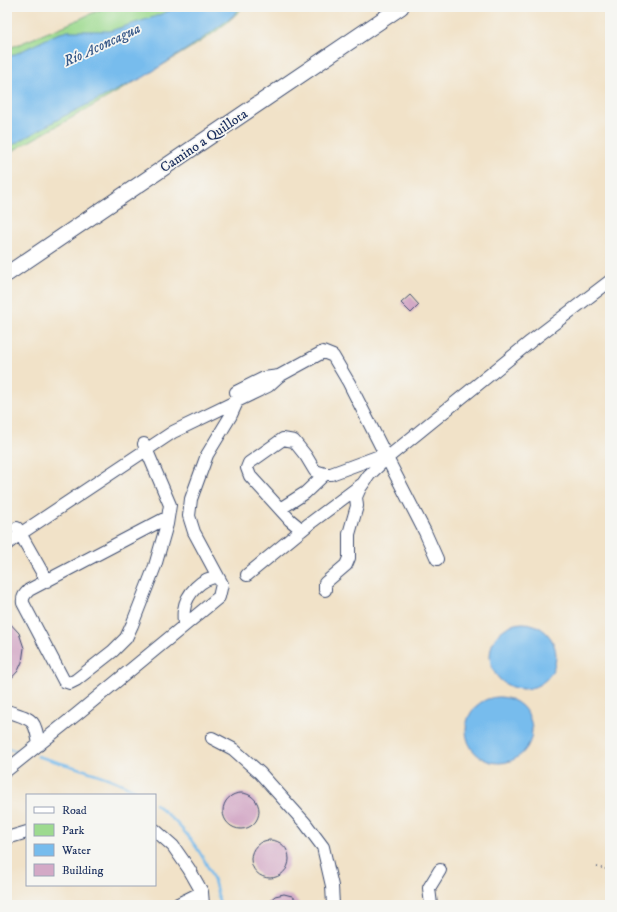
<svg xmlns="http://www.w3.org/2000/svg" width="617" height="912" font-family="'IM FELL DW Pica',serif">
<rect width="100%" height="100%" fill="#f6f6f2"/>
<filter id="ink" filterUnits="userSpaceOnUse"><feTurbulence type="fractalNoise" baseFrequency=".025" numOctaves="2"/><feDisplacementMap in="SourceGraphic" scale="8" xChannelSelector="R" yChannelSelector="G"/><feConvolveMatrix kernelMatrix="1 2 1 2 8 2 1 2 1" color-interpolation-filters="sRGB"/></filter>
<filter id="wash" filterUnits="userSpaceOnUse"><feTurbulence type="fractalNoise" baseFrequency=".012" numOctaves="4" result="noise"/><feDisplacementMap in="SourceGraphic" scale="16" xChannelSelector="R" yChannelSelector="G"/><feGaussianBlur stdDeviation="0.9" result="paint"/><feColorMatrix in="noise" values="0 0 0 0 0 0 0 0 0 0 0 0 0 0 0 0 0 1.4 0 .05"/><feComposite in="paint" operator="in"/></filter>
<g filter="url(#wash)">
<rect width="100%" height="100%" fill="#f1e2c8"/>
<path fill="#9dda8f" stroke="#5c8476" d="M106 7H243C222 31 193 46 166 63 114 95 60 124 7 154V49L66 25Z"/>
<path fill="#77bced" stroke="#4976a6" d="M178 7H240L233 16 202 39 144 77 64 116 7 148V58L57 34 68 31H110L154 17Z
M490 656a33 33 0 1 1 66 0a33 33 0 1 1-66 0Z
M466 730a33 33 0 1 1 66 0a33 33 0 1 1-66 0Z"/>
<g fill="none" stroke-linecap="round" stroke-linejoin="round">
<path stroke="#77bced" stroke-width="2.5" d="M7 748 20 752
M37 756C73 767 112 776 144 795
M155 804C181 824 202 850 214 881 217 889 218 897 220 905"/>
</g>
<g id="blocks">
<path fill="#d3a9c6" d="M410 295 419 305 411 313 401 303Z
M7 620 19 633 24 648 22 662 18 671 7 683Z
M223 811a18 18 0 1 1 36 0a18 18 0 1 1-36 0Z
M251 859a19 19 0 1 1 38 0a19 19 0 1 1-38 0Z
M284 894 292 896 297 900 300 905H267L269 901 275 896Z"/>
</g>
</g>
<g filter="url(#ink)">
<use href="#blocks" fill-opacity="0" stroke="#3b4a6e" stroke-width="1"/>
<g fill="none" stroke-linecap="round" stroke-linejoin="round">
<defs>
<path id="minor" d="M236 392 264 378 279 376
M144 444 170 505 167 524 155 566 132 625 126 638 113 651 76 680 70 683 64 681 23 603C22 597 25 594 29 590L168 517
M325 474 305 493 280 509 250 476 247 468 249 463 283 439 294 441 306 456 315 471 325 474H331L385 454
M280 509 290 520 302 530
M17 528 47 581
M7 544 20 534 173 432 268 386 279 376 323 352 333 356 349 383 387 458 530 342 610 281
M247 575 309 524 361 485
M325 590V583L346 565 349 558V534L357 506 356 497 360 488 369 475 387 458 425 532 437 559
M184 626C184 621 183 615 184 610 186 594 202 577 218 577
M7 711C32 720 35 717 39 745
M212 738 233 749 260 773 305 823 323 847 332 886 333 905
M7 770 77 714 219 597 222 584 194 532 189 516 191 499 207 455 230 417 243 389
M155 830 173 846 189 869 202 892 203 905
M7 838 27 832
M176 905 202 892
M431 905 429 888 440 870"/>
<path id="major" d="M7 274 401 7"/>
</defs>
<use href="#minor" stroke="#3b4a6e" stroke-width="14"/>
<use href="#major" stroke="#3b4a6e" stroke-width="17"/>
<path stroke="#3b4a6e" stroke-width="1.5" stroke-dasharray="1 3" stroke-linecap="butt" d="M597 867 610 870"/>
<use href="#minor" stroke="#fff" stroke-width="12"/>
<use href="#major" stroke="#fff" stroke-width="15"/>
</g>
</g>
<g text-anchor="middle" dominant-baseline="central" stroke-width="3.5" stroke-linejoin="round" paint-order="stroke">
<g font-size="14" fill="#1b2f5e" stroke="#f6f6f2">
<text transform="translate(204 141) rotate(-34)">Camino a Quillota</text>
</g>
<g font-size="15" font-style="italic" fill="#375989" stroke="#f6f6f2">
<text transform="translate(102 45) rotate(-25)">Río Aconcagua</text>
</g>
</g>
<rect width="617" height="912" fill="none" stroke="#f6f6f2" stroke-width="24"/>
<rect x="26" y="794" width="130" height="92" fill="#f6f6f2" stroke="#9ea6b7"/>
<rect x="34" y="807" width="20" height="6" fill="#ffffff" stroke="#9ea6b7"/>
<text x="62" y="814" font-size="12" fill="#1b2f5e">Road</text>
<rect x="34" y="824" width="20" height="12" fill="#9dda8f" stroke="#9ea6b7"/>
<text x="62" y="834" font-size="12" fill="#1b2f5e">Park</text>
<rect x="34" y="844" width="20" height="12" fill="#77bced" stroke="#9ea6b7"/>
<text x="62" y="854" font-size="12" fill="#1b2f5e">Water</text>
<rect x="34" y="864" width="20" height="12" fill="#d3a9c6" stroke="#9ea6b7"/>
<text x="62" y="874" font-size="12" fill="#1b2f5e">Building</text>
</svg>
